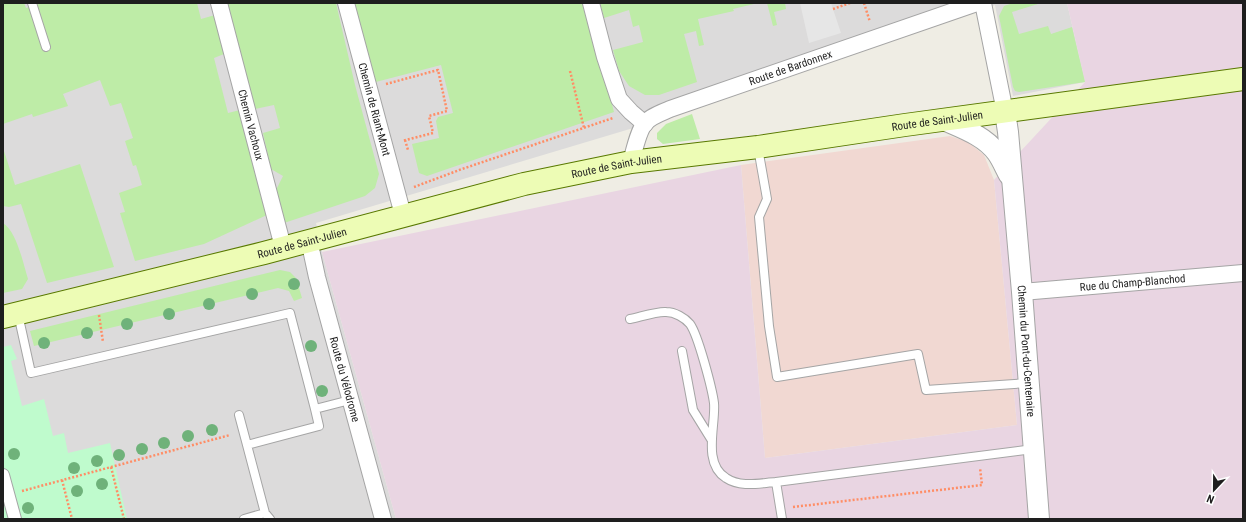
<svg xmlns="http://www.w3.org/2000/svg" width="1246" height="522" font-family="'Roboto Condensed',sans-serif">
<rect width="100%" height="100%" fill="#efede4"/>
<path fill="#dcdbdb" d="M3 3H1067L1085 82 1013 96 995 5 690 111 316 223 322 252 396 519H3Z"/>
<path fill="#f1d8d2" d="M950 136 968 142 984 155 994 180 1017 425 765 458 741 165Z"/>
<path fill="#e9d5e2" d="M1067 3H1243V519H396L322 252 741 165 765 458 1017 425 994 180 1085 82Z"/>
<path fill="#beeca7" d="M3 3H24L26 8 38 4V3H197L201 19 215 15 224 54 214 58 228 113 240 110 267 215 204 244 135 261 120 213 125 212 119 193 142 185 136 165 133 166 125 141 133 138 121 103 110 106 100 80 63 94 68 106 33 117 32 114 3 124Z
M226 3H336L355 85 379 174 375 188 365 196 284 223 276 190 283 176 271 169 263 133 280 128 274 105 255 109Z
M354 3H585L614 112 427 176 419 173 412 144 439 138 436 121 438 117 453 113 441 65 372 83Z
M600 3H758L733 9 734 11 698 19 704 45 699 46 696 31 684 34 697 82 659 95H645L629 86 619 71 613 50 643 42 639 25 633 27 629 10 604 18Z
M767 3H785L786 9 774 12 777 25 773 26Z
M1013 3H1038V4L1012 12 1019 34 1048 26 1051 34 1072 27 1085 82 1019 92 1015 91 1013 87 999 16 1004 6Z
M692 114 700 139 663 144 657 139V133L666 124Z
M3 148 15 185 80 164 114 267 47 283 21 204 9 207 3 206Z
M3 223C17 232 23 263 28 279L22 289 3 293Z
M280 270 290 272 296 278 302 298 294 301 289 291 278 288 34 346 30 331Z"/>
<path fill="#bffbcd" d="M11 345 17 359 11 361 22 406 44 399 53 436 64 433 68 453 110 443 127 519H3V347Z"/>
<path fill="#e6e6e6" d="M800 3H831L841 33 809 43Z"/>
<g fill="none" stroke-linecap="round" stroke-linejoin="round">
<defs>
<path id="service" d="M32 3 46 47
M758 148 767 199 759 217 769 326 777 377 918 354 926 390 1028 383
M18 314 31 373 290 313 315 409 350 400
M630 319C640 317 658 311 666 312 675 312 685 318 690 324 698 335 712 388 714 403 716 425 702 463 726 478 741 488 760 483 776 482L1033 449
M682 351 693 410 711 439
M239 415 247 445
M776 482 782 519
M244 519 265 513
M270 519 265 513 247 445 319 426 315 409"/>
<path id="pedestrian" d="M3 475 15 519"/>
<g id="minor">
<path id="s1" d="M219 3 283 247"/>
<path id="s2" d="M346 3 403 215"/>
<path d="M591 3 605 57 619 99 631 112 645 124"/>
<path d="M983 3 1005 112"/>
<path id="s3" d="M631 162C634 152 638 131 645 123 651 116 661 113 670 109L977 3"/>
<path id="s4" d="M309 240 317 277 383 519"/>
<path id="s5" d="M1022 292 1243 273"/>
</g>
<g id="tertiary">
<path id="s6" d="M1005 112 1008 132 1022 292 1039 519"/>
<path d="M944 120C962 128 985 136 997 153 1002 160 1005 168 1009 175"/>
</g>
<g id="secondary">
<path id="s7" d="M3 317 264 253 524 184 631 162 758 147 905 125 1243 79"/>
</g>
</defs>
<use href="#service" stroke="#a5a5a5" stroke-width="10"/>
<use href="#pedestrian" stroke="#a5a5a5" stroke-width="14"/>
<use href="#minor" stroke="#a5a5a5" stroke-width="18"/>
<use href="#tertiary" stroke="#a5a5a5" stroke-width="22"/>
<use href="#secondary" stroke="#597901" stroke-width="24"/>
<path stroke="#ff8d65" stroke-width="2.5" stroke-dasharray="2 2" stroke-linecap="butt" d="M864 3 870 22
M833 9 850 3
M570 71 584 128
M386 84 438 70 447 111 429 116 433 133 402 141
M405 140 408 150
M414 187 462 169 613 118
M99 315 103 342
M111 467 124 519
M62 480 72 519
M22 491 230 435
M793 507 982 485 980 468"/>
<use href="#service" stroke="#fff" stroke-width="8"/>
<use href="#pedestrian" stroke="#fff" stroke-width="12"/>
<use href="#minor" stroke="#fff" stroke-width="16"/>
<use href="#tertiary" stroke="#fff" stroke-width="20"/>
<use href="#secondary" stroke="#edfcb5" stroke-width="22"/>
</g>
<g fill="#6fb27a">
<circle cx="294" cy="284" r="6"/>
<circle cx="252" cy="294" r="6"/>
<circle cx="209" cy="304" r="6"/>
<circle cx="169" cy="314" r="6"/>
<circle cx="127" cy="324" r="6"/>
<circle cx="87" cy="333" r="6"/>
<circle cx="44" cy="343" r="6"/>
<circle cx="311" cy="346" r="6"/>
<circle cx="322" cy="391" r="6"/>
<circle cx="212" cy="430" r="6"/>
<circle cx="188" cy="436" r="6"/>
<circle cx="164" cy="443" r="6"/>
<circle cx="142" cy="449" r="6"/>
<circle cx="14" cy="454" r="6"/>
<circle cx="119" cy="455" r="6"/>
<circle cx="97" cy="461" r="6"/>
<circle cx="74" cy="468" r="6"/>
<circle cx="102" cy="484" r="6"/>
<circle cx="77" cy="491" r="6"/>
<circle cx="28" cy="508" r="6"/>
</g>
<g text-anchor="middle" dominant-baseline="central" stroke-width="3" stroke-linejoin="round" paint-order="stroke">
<g font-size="11" fill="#1e1e1e" stroke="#fff">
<text stroke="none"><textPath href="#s3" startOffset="198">Route de Bardonnex</textPath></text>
<text stroke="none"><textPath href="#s2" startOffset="110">Chemin de Riant-Mont</textPath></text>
<text stroke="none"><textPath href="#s7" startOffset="956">Route de Saint-Julien</textPath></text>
<text stroke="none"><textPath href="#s1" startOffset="126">Chemin Vachoux</textPath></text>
<text stroke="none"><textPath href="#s7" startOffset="632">Route de Saint-Julien</textPath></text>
<text stroke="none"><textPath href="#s7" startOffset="308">Route de Saint-Julien</textPath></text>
<text stroke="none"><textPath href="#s5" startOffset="111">Rue du Champ-Blanchod</textPath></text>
<text stroke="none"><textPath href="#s6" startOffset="240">Chemin du Pont-du-Centenaire</textPath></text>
<text stroke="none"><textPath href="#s4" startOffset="144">Route du Vélodrome</textPath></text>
</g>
</g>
<rect width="1246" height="522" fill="none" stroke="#1e1e1e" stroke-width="8"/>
<g transform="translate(1214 490) rotate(202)" stroke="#ffffff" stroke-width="3" paint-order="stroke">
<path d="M0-3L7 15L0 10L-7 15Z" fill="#1e1e1e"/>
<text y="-6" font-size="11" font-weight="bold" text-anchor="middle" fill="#1e1e1e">N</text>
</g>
</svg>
